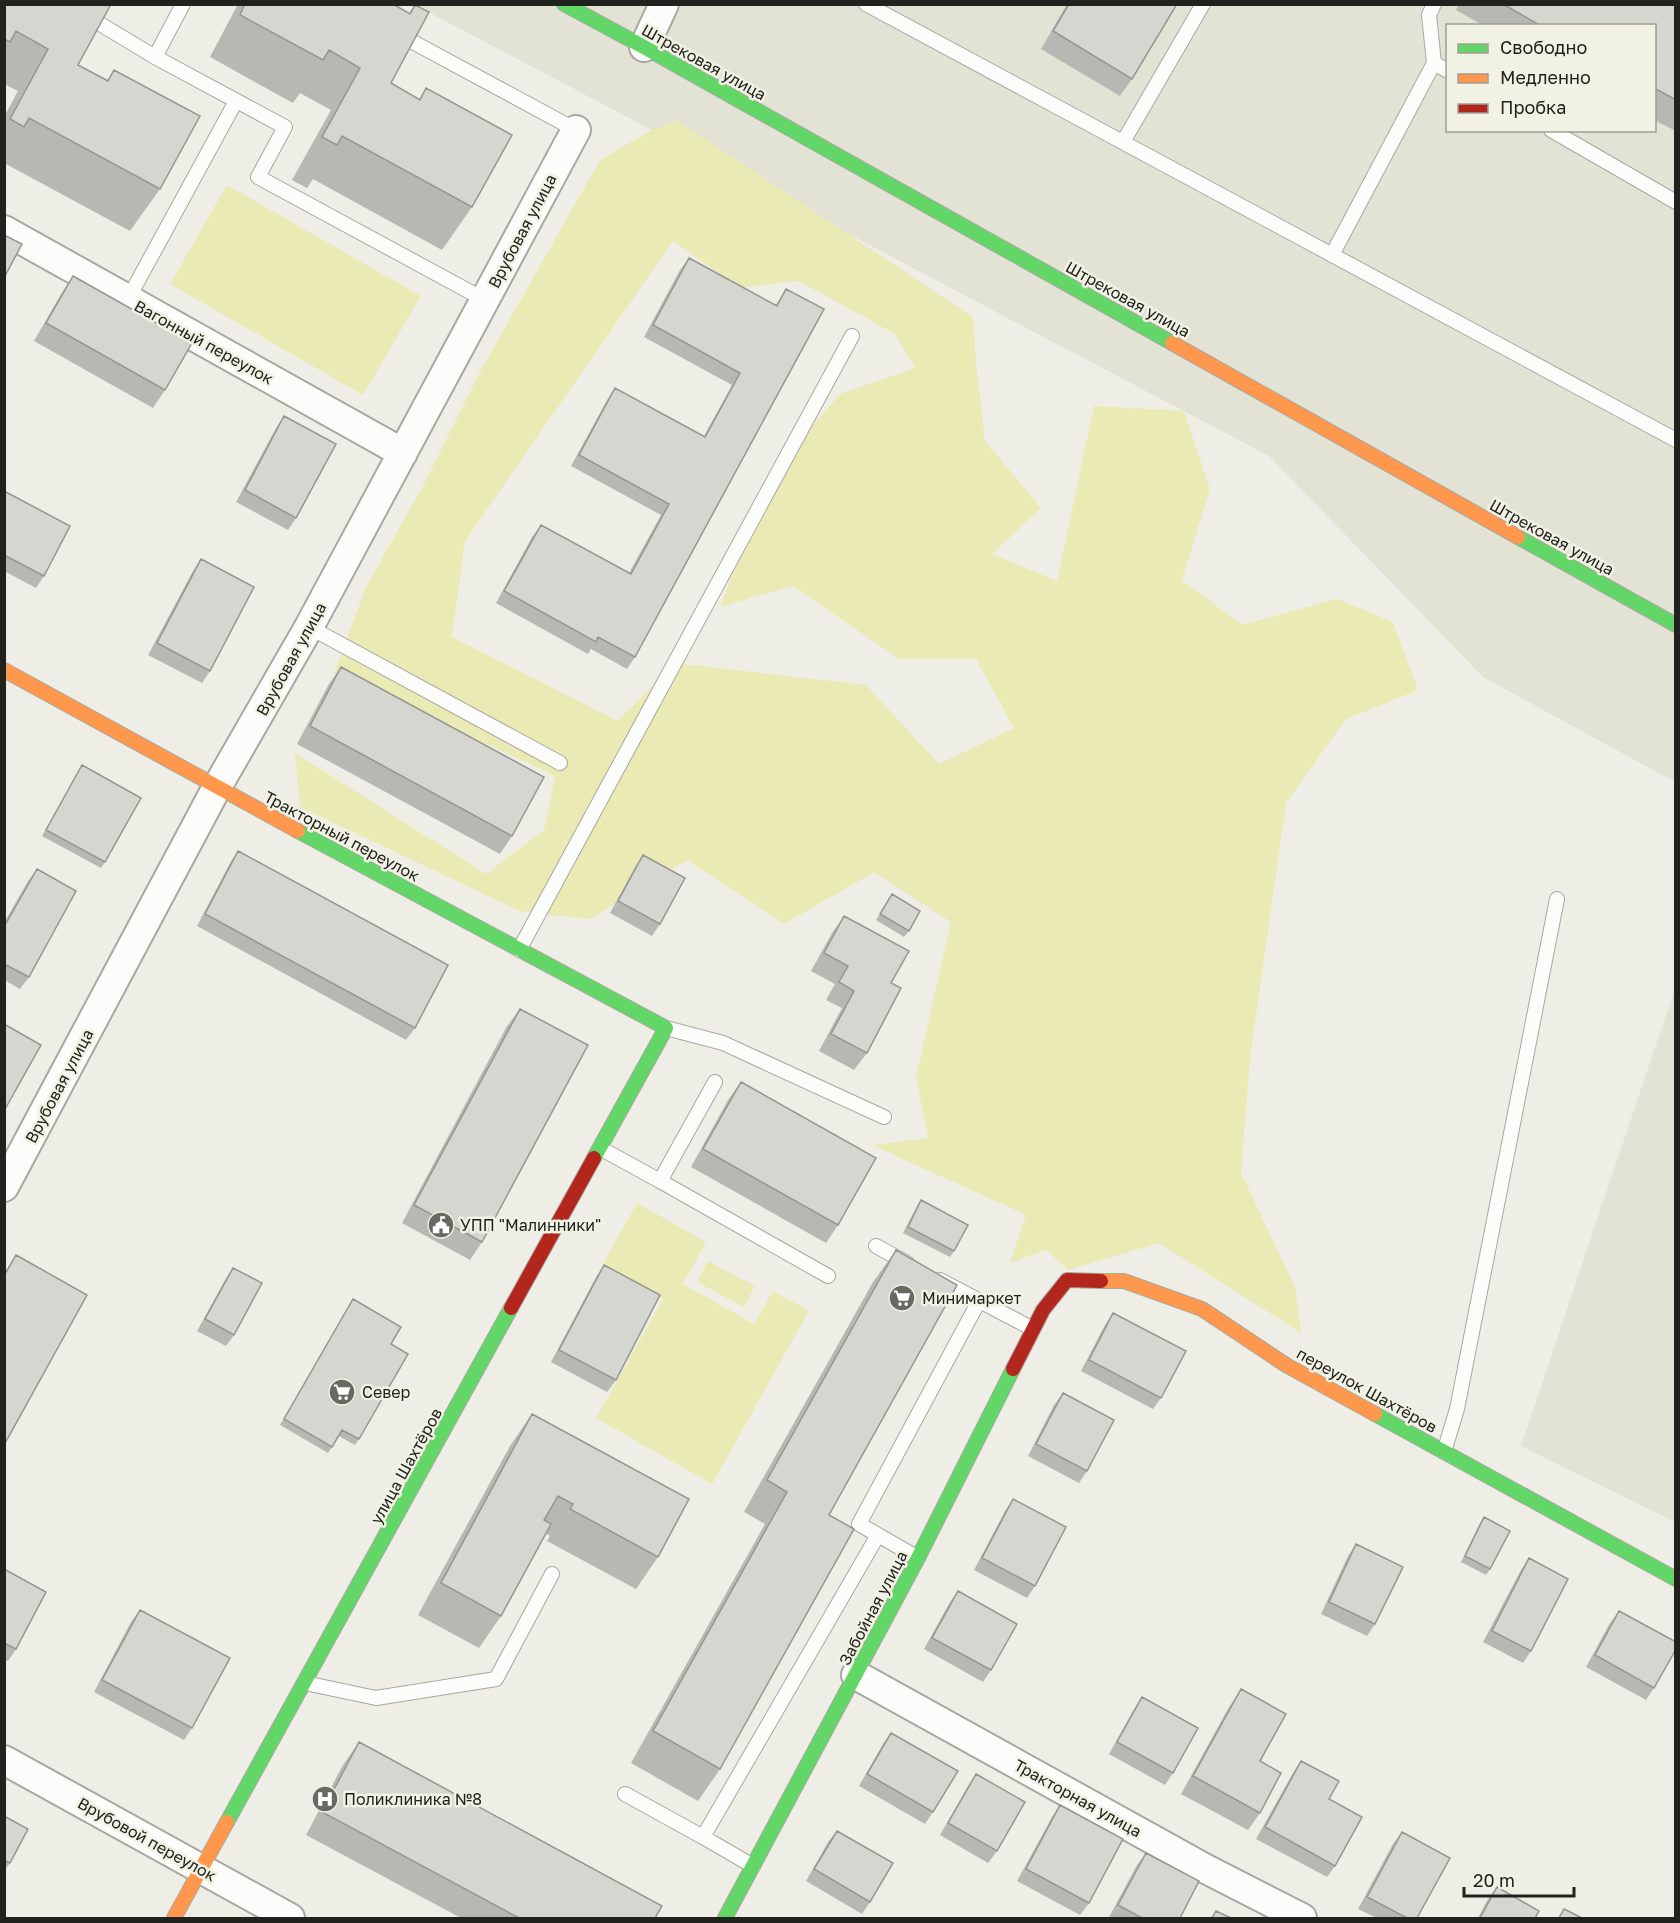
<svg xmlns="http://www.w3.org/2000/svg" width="1680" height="1923" font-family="'Golos Text',sans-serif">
<rect width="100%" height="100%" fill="#eeeee7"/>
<path fill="#e2e3d4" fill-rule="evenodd" d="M415 5H1675V782L1483 677 1269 456ZM1448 26H1654V130H1448Z
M1675 988V1522L1521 1446Z"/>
<path fill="#eaeab4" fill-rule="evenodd" d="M676 120 973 317 976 363 985 441 1041 508 992 554 1057 581 1094 406 1184 411 1210 489 1182 580 1242 625 1337 599 1393 622 1418 690 1346 719 1286 803 1250 1058 1241 1173 1295 1287 1301 1333 1159 1243 1068 1270 1046 1250 1010 1263 1026 1215 872 1145 928 1138 916 1077 951 922 874 872 784 924 687 860 590 919 522 912 300 807 295 753 486 874 544 830 555 776 334 673 366 587 422 488 481 370 600 160 652 130ZM673 241 739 288 799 281 895 334 915 368 840 394 769 476 720 607 793 586 899 659H976L1014 728 939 764 866 685 675 663 618 721 452 637 465 541Z
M227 185 421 296 363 395 170 284Z
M637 1203 706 1242 683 1284 754 1324 773 1291 809 1311 712 1484 596 1418 663 1299 603 1264Z
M708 1261 755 1286 744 1307 697 1282Z"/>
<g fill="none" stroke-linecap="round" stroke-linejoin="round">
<defs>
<path id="lane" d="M67 4 155 57
M183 4 155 57 285 127 258 177 485 300
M866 4 1676 440
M398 34 576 130
M1434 63 1429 15 1434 4
M1551 130 1676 202
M1123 142 1203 4
M1332 255 1434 63 1448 71
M128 299 236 101
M309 627 560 763
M519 950 852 336
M666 1028 723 1043 884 1117
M600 1148 660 1181 715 1082
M660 1181 828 1276
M876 1246 907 1263
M940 1280 1033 1329
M1444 1452 1457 1409 1557 899
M918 1558 859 1524 979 1301
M305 1683 376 1698 496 1679 552 1574
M625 1794 703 1837 878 1535
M703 1837 753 1866"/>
<path id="street" d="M644 47 664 4
M4 230 403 453
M4 1187 217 787 309 627 576 130
M856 1675 1206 1869 1302 1918
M4 1760 290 1918"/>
<path id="fast" d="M564 4 644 47 1172 343
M1518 537 1676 625
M298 831 666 1028 594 1158
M1375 1414 1676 1579
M227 1822 511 1308
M725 1918 918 1558 1013 1369"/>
<path id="slow" d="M1172 343 1518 537
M4 670 298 831
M1101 1281H1124L1202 1309 1286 1365 1375 1414
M174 1918 227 1822"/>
<path id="jam" d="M511 1308 594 1158
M1013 1369 1043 1310 1067 1280 1101 1281"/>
</defs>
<use href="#lane" stroke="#a8a8a2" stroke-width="16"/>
<use href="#street" stroke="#a8a8a2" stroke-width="32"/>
<use href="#fast" stroke="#a8a8a2" stroke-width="16"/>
<use href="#slow" stroke="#a8a8a2" stroke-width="16"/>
<use href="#jam" stroke="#a8a8a2" stroke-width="16"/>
<use href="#lane" stroke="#fcfcfb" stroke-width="14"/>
<use href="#street" stroke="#fcfcfb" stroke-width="28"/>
<use href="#fast" stroke="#63d668" stroke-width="14"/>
<use href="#slow" stroke="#ff974d" stroke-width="14"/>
<use href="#jam" stroke="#b3261e" stroke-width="14"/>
</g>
<path fill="#b7b8b3" d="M4 4 78 65 107 80 114 70 160 189 130 231 4 163V117L18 91 4 84Z
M238 4H393L409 13 415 5 391 83 419 99 426 88 472 207 442 250 313 179 307 188 292 180 331 110 300 93 293 103 210 57Z
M1067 4H1177L1132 79 1120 96 1041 49Z
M1459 4H1676V131L1654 120V26H1484L1456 10Z
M689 258 775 306 786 289 635 657 627 669 591 649 588 654 496 603 532 537 541 525 629 573 661 515 571 466 607 400 615 388 704 436 732 385 644 337 680 270Z
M73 276 165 390 153 408 34 341 61 294Z
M284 416 296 518 288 530 236 502 276 428Z
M4 491 44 576 36 588 4 571Z
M201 559 210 671 202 683 148 655 193 571Z
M341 667 512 836 500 854 297 744 329 684Z
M82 765 105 862 101 868 42 836Z
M238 851 415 1028 406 1040 197 926 230 863Z
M643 855 660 924 652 936 610 913 635 867Z
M37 869 29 977 20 989 4 980V923L28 881Z
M892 894 909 931 904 937 876 920Z
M844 916 891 983 867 1053 854 1070 819 1051 842 1008 826 1000 835 984 811 971 832 933Z
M520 1009 482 1242 470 1260 402 1223 507 1026Z
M741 1082 838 1225 826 1243 691 1167 728 1100Z
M921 1200 954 1251 950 1257 903 1233 917 1206Z
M896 1250 829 1515 720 1769 698 1801 631 1763 765 1524 744 1512 873 1282Z
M16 1255 4 1445V1273Z
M604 1265 616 1380 607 1392 551 1362 596 1277Z
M233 1268 234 1335 226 1346 197 1331 225 1280Z
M353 1299 391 1344 359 1439 355 1445 339 1436 328 1453 280 1425Z
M1113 1313 1161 1398 1153 1409 1081 1371 1105 1325Z
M1063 1393 1087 1471 1079 1483 1028 1456 1054 1405Z
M532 1414 658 1557 636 1589 547 1541 550 1536 545 1533 501 1616 479 1648 418 1615 510 1446Z
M1013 1499 1035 1586 1027 1598 974 1570 1005 1511Z
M1484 1517 1490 1569 1486 1575 1461 1562 1480 1523Z
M1356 1544 1375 1624 1367 1636 1321 1614 1348 1556Z
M1529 1558 1531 1651 1523 1663 1483 1642 1521 1570Z
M4 1569 16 1649 8 1661 4 1660Z
M958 1591 991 1670 983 1682 924 1649 950 1602Z
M140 1610 192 1728 184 1740 94 1692 131 1622Z
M1619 1611 1654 1688 1646 1700 1586 1667 1610 1623Z
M1241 1689 1260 1761V1813L1248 1830 1181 1794 1229 1707Z
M1142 1697 1173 1773 1165 1785 1109 1754 1134 1709Z
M891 1733 933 1812 925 1824 859 1786 883 1744Z
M359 1742 655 1918H461L306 1835 343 1765Z
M1301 1761 1329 1799 1335 1866 1327 1877 1256 1839 1293 1773Z
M976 1774 997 1851 988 1863 940 1835 968 1786Z
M1060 1805 1089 1903 1080 1915 1017 1881 1052 1817Z
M4 1816 10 1863 4 1871Z
M837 1831 870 1902 862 1914 806 1881 828 1842Z
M1402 1832 1417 1918H1377L1358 1909 1393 1844Z
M1146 1853 1180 1918H1111L1109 1917 1137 1865Z
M1497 1887 1535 1918H1478L1488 1899Z"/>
<path fill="#d5d6d0" stroke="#959692" stroke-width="1.5" d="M4 4H111L78 65 108 81 114 70 200 116 160 189 29 118 24 127 10 119 48 49 16 31 10 42 4 39Z
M245 4H393L410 14 415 5 429 12 391 83 420 100 426 88 512 135 472 207 342 136 337 145 322 137 360 68 329 50 323 60 240 15Z
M1069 4H1177L1132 79 1053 31Z
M1503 4H1676V100L1654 88V26H1541Z
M4 235 22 244 4 278Z
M689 258 777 306 786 289 824 309 635 657 598 637 596 642 504 591 541 525 631 574 669 504 579 455 615 388 705 437 740 373 653 325Z
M73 276 192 343 165 390 46 323Z
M284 416 336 444 296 518 245 490Z
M4 491 70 526 44 576 4 555Z
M201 559 254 587 210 671 157 643Z
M341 667 544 777 512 836 310 726Z
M82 765 141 798 105 862 46 830Z
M238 851 448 965 415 1028 205 914Z
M643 855 685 878 660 924 618 901Z
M37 869 76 891 29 977 4 964V927Z
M892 894 920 911 909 931 880 914Z
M844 916 909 951 891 983 901 988 867 1053 831 1034 854 991 839 982 848 966 824 953Z
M520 1009 588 1045 482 1242 414 1205Z
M4 1024 41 1045 4 1111Z
M741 1082 876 1158 838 1225 703 1149Z
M921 1200 968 1225 954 1251 908 1227Z
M896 1250 957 1285 829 1515 854 1529 720 1769 653 1731 787 1492 767 1480Z
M16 1255 87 1295 4 1445V1276Z
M604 1265 660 1295 616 1380 559 1350Z
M233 1268 262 1283 234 1335 205 1319Z
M353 1299 401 1327 391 1344 408 1354 359 1439 342 1430 332 1447 284 1419Z
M1113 1313 1186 1351 1161 1398 1089 1360Z
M1063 1393 1114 1420 1087 1471 1036 1444Z
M532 1414 689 1499 658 1557 570 1509 573 1504 558 1496 544 1520 551 1524 501 1616 441 1583Z
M1013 1499 1066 1527 1035 1586 982 1558Z
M1484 1517 1510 1531 1490 1569 1465 1556Z
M1356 1544 1403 1567 1375 1624 1329 1602Z
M1529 1558 1568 1579 1531 1651 1492 1631Z
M4 1569 46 1592 16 1649 4 1643Z
M958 1591 1017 1624 991 1670 932 1638Z
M140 1610 230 1658 192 1728 102 1680Z
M1619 1611 1676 1642V1649L1654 1688 1595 1655Z
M1241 1689 1286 1714 1260 1761 1281 1773 1260 1813 1193 1776Z
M1142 1697 1198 1728 1173 1773 1117 1742Z
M891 1733 958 1771 933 1812 867 1774Z
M359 1742 662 1906 655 1918H519L322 1812Z
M1301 1761 1339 1781 1329 1799 1362 1817 1335 1866 1265 1827Z
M976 1774 1025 1802 997 1851 948 1823Z
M1060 1805 1123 1839 1089 1903 1026 1869Z
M4 1816 28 1829 10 1863 4 1860Z
M837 1831 893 1863 870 1902 814 1869Z
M1402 1832 1450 1858 1417 1918H1407L1367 1897Z
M1146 1853 1199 1881 1180 1918H1142L1118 1905Z
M1497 1887 1539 1911 1535 1918H1480Z
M1564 1909 1582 1918H1559Z
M1216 1911 1231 1918H1212Z"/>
<defs>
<symbol id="civic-disc" viewBox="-11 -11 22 22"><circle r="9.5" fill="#696964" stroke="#f1f1e4"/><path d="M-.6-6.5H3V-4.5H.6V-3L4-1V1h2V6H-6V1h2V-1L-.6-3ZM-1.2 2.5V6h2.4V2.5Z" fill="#fff"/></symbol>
<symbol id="supermarket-disc" viewBox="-11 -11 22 22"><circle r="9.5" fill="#696964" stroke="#f1f1e4"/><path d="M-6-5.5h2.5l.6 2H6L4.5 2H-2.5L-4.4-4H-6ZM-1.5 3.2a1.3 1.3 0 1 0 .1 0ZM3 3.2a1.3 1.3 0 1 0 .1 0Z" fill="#fff"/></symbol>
<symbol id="hospital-disc" viewBox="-11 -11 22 22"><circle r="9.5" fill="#696964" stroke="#f1f1e4"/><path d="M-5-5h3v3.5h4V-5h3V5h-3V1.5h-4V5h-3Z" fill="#fff"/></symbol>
</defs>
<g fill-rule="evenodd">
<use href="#civic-disc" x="426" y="1210" width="30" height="30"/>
<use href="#supermarket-disc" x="887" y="1283" width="30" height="30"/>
<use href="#supermarket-disc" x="327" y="1377" width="30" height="30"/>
<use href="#hospital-disc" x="310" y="1784" width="30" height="30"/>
</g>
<g text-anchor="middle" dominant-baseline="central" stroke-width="5" stroke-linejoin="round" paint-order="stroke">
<g font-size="16" fill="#21221d" stroke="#f1f1e4">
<text transform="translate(704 62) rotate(29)">Штрековая улица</text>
<text transform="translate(522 231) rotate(-62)">Врубовая улица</text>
<text transform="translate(1128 299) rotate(29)">Штрековая улица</text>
<text transform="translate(204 342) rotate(29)">Вагонный переулок</text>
<text transform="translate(1552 537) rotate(29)">Штрековая улица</text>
<text transform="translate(291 659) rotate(-61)">Врубовая улица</text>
<text transform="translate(342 836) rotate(28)">Тракторный переулок</text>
<text transform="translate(59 1086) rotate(-62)">Врубовая улица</text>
<text transform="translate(1367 1390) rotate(29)">переулок Шахтёров</text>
<text transform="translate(406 1466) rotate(-61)">улица Шахтёров</text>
<text transform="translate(873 1608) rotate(-62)">Забойная улица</text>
<text transform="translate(1078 1798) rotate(29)">Тракторная улица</text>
<text transform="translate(147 1839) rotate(29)">Врубовой переулок</text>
</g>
<g font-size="16" fill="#21221d" stroke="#f1f1e4" text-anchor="start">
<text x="460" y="1225">УПП "Малинники"</text>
<text x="922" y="1298">Минимаркет</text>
<text x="362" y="1392">Север</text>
<text x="344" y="1799">Поликлиника №8</text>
</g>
</g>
<rect width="1680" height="1923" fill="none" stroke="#21221d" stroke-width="12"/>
<rect x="1446" y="24" width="210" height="108" fill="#f1f1e4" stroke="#9e9e94" stroke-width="1.5"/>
<rect x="1458" y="44" width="30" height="9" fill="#63d668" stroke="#9e9e94" stroke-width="1.5"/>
<text x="1500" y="54" font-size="18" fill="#21221d">Свободно</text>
<rect x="1458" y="74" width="30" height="9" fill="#ff974d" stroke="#9e9e94" stroke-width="1.5"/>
<text x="1500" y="84" font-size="18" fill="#21221d">Медленно</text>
<rect x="1458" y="104" width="30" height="9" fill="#b3261e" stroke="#9e9e94" stroke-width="1.5"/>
<text x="1500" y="114" font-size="18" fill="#21221d">Пробка</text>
<path d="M1464 1887v9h110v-9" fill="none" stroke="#21221d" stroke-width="3"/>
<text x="1473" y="1887" font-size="18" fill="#21221d" stroke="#f1f1e4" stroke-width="4.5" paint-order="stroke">20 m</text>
</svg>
